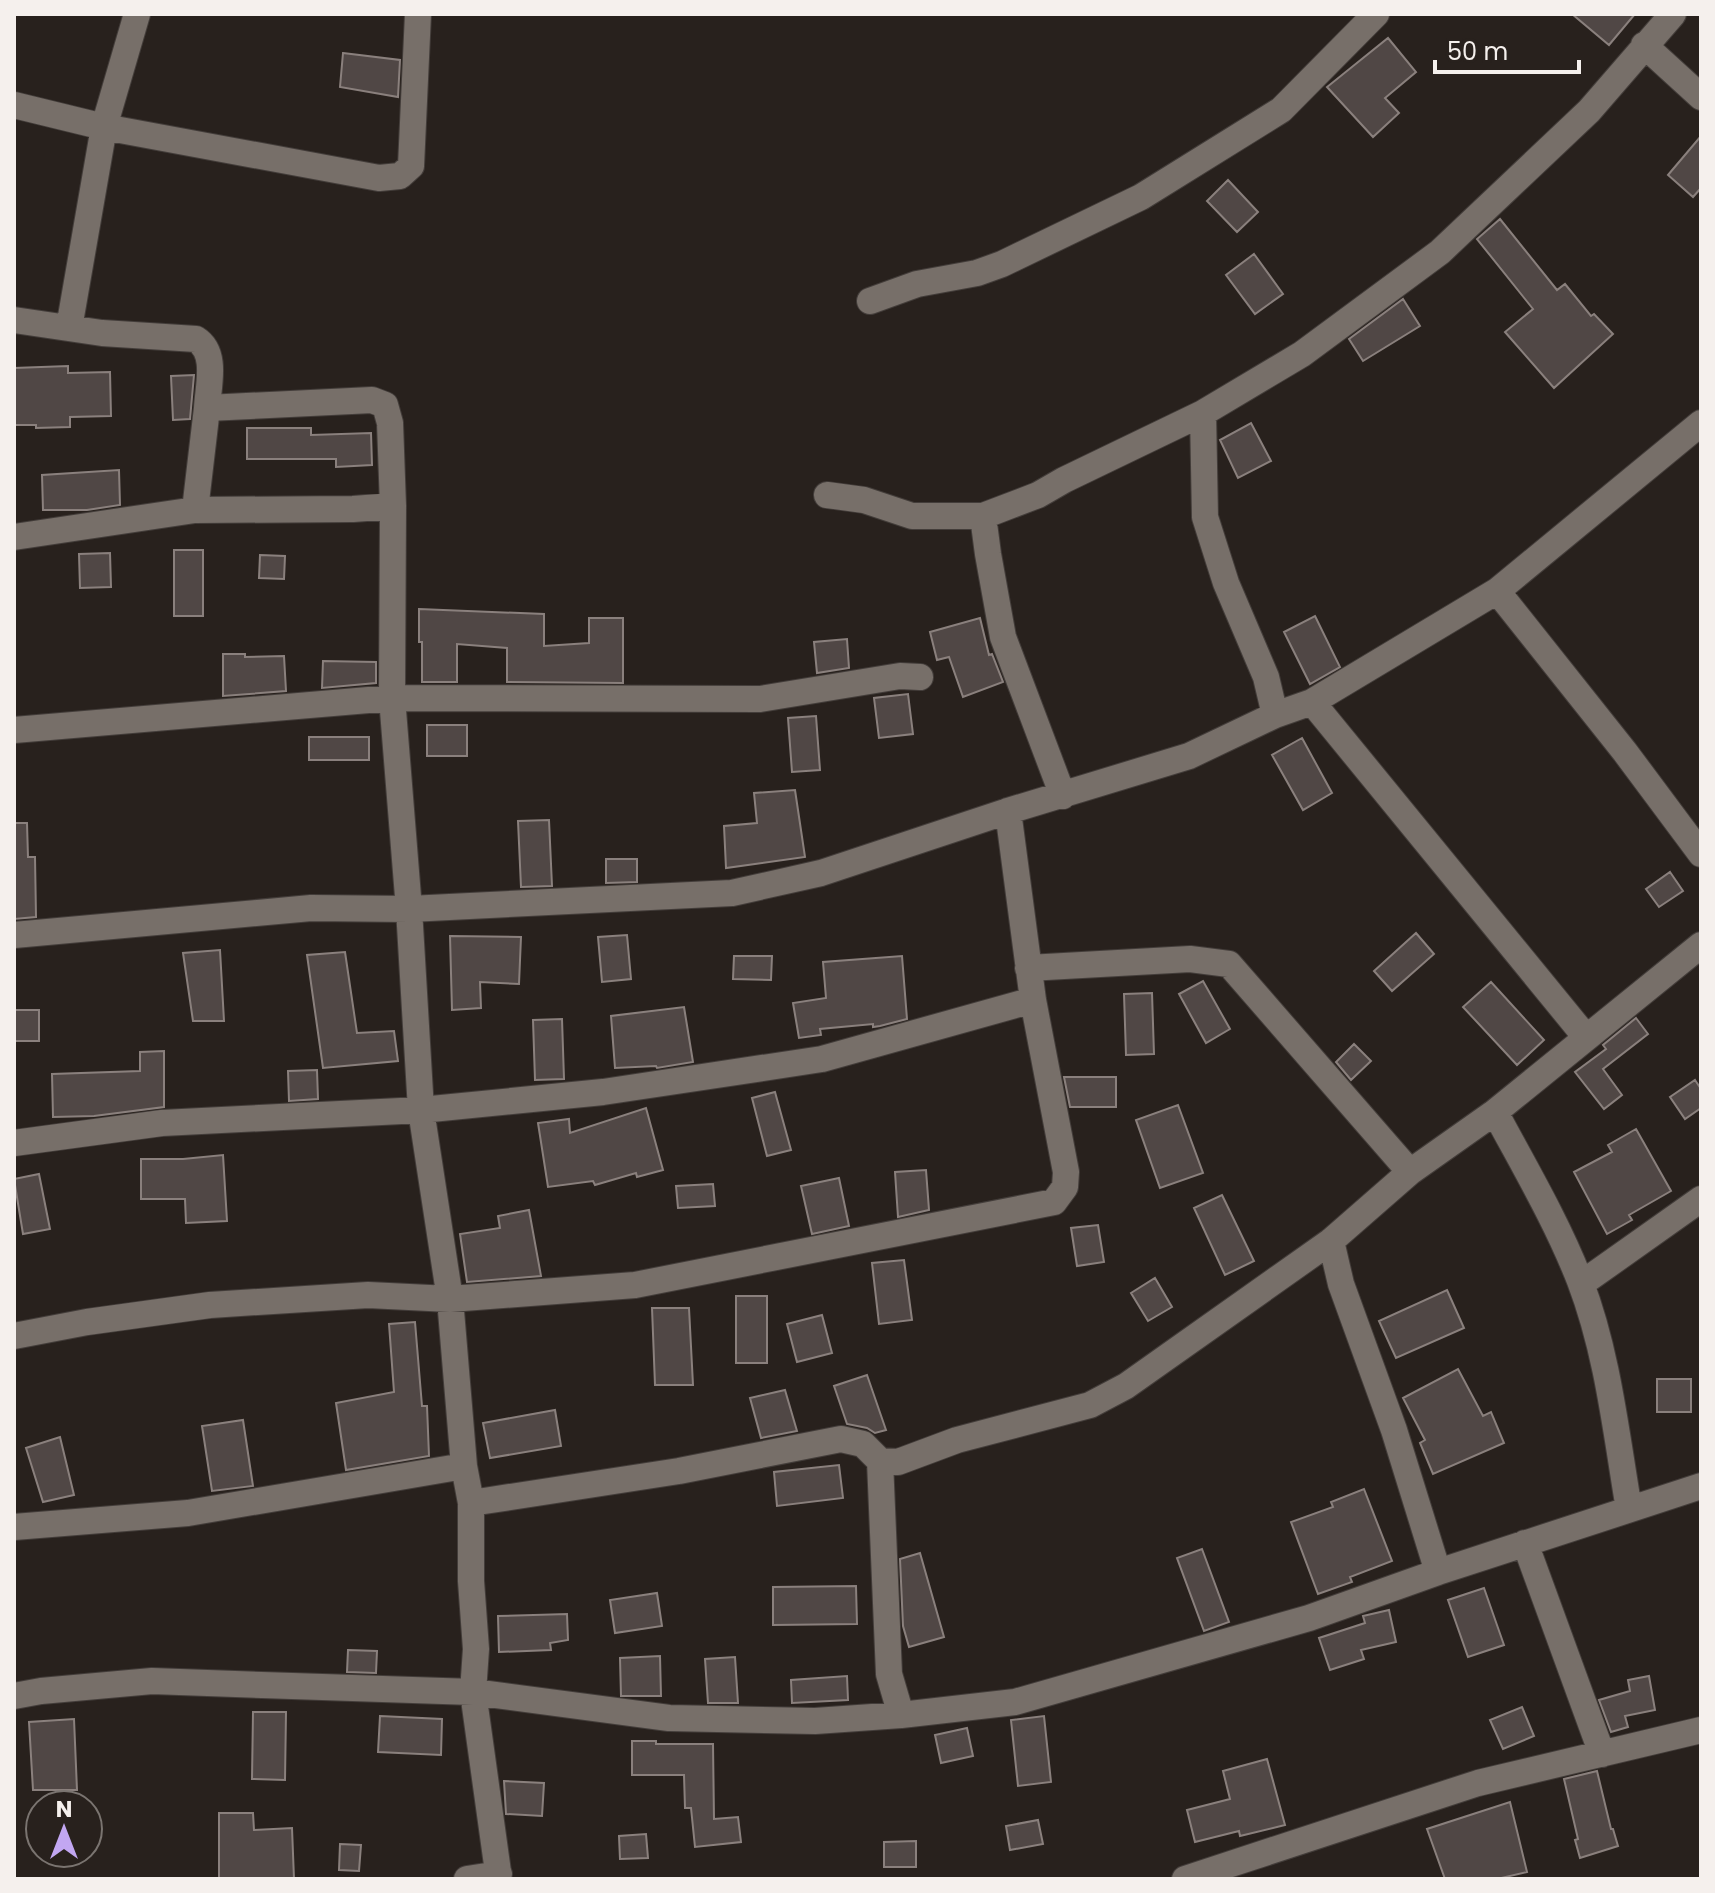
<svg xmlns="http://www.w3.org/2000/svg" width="1715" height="1893" font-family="Poppins,sans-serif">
<rect width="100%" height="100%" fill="#28211d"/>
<path fill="#504745" stroke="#8a807d" stroke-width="2" d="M1572 14H1635L1609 45Z
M1388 38 1416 72 1385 98 1399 113 1373 137 1327 87Z
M343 53 400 60 398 97 340 87Z
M1701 136V188L1693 197 1668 175Z
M1228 180 1258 212 1237 232 1207 201Z
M1500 219 1557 290 1565 284 1591 316 1594 314 1613 334 1554 388 1505 332 1533 309 1477 239Z
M1254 254 1283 294 1255 314 1226 275Z
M1403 299 1420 326 1363 361 1349 339Z
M68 366V373L110 372 111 416 70 417V427L36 428V425H14V368Z
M194 375 190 419 173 420 171 376Z
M1251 423 1271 461 1238 478 1220 440Z
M247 428H311V435L371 433 372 465 336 467V459H247Z
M119 470 120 505 87 510H43L42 475Z
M174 550H203V616H174Z
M110 553 111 587 80 588 79 554Z
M260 555 285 556 284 579 259 578Z
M419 609 544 614V646L589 643V618H623V683L507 682V648L457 644V682H422V642H419Z
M1315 616 1340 667 1310 684 1284 632Z
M980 618 989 655 992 654 1003 682 963 697 949 657 937 660 930 632Z
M847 639 849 668 817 673 814 642Z
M223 654H245V657L284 656 286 691 223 696Z
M323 661 376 662V683L322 688Z
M908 694 913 734 879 738 874 698Z
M816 716 820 770 792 772 788 718Z
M427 725H467V756H427Z
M309 737H369V760H309Z
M1302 738 1332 793 1303 810 1272 755Z
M795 790 805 857 726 868 724 826 757 823 754 793Z
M549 820 552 886 521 887 518 821Z
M14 823H27L28 857H35L36 917 14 919Z
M606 859H637V882L606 883Z
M1670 872 1683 891 1659 907 1646 889Z
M1416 933 1434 954 1392 991 1374 971Z
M627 935 631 979 602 982 598 937Z
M450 936 521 937 519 984 480 982 481 1008 452 1010Z
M220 950 224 1021H193L183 953Z
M345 952 357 1033 394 1031 398 1061 323 1068 307 955Z
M734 956H772L771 980 733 979Z
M902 956 907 1019 880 1026 873 1027V1024L820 1029 821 1035 799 1038 793 1003 826 998 823 962Z
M1203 981 1230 1029 1206 1043 1179 994Z
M1491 982 1544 1040 1517 1065 1463 1007Z
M1152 993 1154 1054 1126 1055 1124 994Z
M684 1007 693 1062 657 1068 656 1066 615 1068 611 1016Z
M14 1010H39V1041H14Z
M1636 1018 1648 1034 1603 1069 1622 1095 1604 1109 1575 1072 1606 1049 1603 1045Z
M562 1019 564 1079 535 1080 533 1020Z
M1354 1044 1371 1061 1351 1080 1336 1062Z
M164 1051V1107L94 1116 53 1117 52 1074 140 1071V1052Z
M317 1070 318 1099 289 1101 288 1071Z
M1064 1077H1116V1107H1070Z
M1695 1080 1701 1089V1108L1685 1119 1670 1097Z
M775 1092 791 1150 767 1156 752 1098Z
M1178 1105 1203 1173 1160 1188 1136 1120Z
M646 1108 663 1170 637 1177 636 1173 595 1185 593 1181 548 1187 538 1123 569 1119 570 1133Z
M1636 1129 1671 1191 1629 1215 1632 1220 1607 1234 1574 1172 1612 1152 1608 1145Z
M223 1155 227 1221 186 1223 185 1199H141V1159H183Z
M926 1170 929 1210 898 1217 895 1172Z
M39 1174 50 1229 23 1234 14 1179Z
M839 1178 849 1226 812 1234 801 1186Z
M713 1184 715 1206 678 1208 676 1186Z
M1222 1195 1254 1261 1225 1275 1194 1208Z
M529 1210 541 1276 467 1282 460 1234 500 1228 498 1216Z
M1098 1225 1104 1262 1077 1266 1071 1228Z
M904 1260 912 1320 879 1324 872 1263Z
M1155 1278 1172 1307 1148 1321 1131 1293Z
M1447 1290 1464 1328 1396 1358 1379 1321Z
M736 1296H767V1363H736Z
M652 1308H689L693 1385H655Z
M822 1315 832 1353 797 1362 787 1324Z
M415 1322 422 1406H427L429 1456 346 1470 336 1403 394 1392 389 1324Z
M1458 1369 1483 1416 1491 1412 1504 1443 1433 1474 1420 1443 1425 1440 1403 1398Z
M867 1375 886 1430 875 1433 867 1428 847 1424 834 1386Z
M1657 1379H1691V1412H1657Z
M785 1390 797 1431 761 1438 750 1398Z
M555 1410 561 1446 490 1458 483 1423Z
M243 1420 253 1486 212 1491 202 1426Z
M60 1437 74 1495 43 1502 26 1448Z
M839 1465 843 1498 777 1506 774 1472Z
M1364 1489 1392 1561 1350 1577 1352 1582 1318 1594 1291 1522 1333 1507 1331 1502Z
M1202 1549 1229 1622 1204 1631 1177 1558Z
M920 1553 944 1637 909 1647 903 1626 900 1559Z
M856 1586 857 1624 773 1625V1587Z
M1484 1588 1504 1645 1468 1657 1448 1600Z
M657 1593 662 1626 615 1633 610 1600Z
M1389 1610 1396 1642 1361 1650 1364 1659 1330 1670 1319 1638 1365 1623 1363 1616Z
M567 1614 568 1640 550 1643 551 1650 499 1652 498 1616Z
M348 1650 377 1651 376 1673 347 1672Z
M660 1656 661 1696H621L620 1658Z
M735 1657 738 1703H708L705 1659Z
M847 1676 848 1700 792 1703 791 1680Z
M1649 1676 1655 1710 1625 1716 1628 1727 1611 1732 1599 1700 1630 1691 1628 1680Z
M1522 1707 1534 1736 1503 1749 1490 1720Z
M253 1712H286L285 1780 252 1779Z
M380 1716 442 1719 441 1755 378 1752Z
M1044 1716 1051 1782 1018 1786 1011 1720Z
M74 1719 77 1790H33L29 1722Z
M967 1728 973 1756 941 1763 935 1735Z
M632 1741H656V1744H713L714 1819 738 1817 741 1842 695 1847 691 1808H685L684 1775H632Z
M1267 1759 1285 1825 1240 1836 1239 1831 1195 1842 1187 1810 1230 1799 1223 1771Z
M1597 1771 1611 1829H1613L1618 1846 1580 1858 1575 1840 1578 1839 1564 1779Z
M504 1781 544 1783 542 1816 506 1814Z
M1510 1802 1527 1872 1497 1879H1445L1427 1829Z
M219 1813H253L254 1830 292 1828 294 1879H219Z
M1038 1820 1043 1844 1010 1850 1006 1826Z
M646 1834 648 1858 620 1859 619 1836Z
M916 1841V1867H884V1842Z
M340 1844 361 1845 359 1871 339 1870Z"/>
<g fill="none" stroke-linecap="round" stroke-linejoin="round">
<defs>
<path id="minor" d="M1644 45 1701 97
M14 105 104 127 379 178 400 176 411 166 418 14
M870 301 917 284 977 273 1002 264 1141 197 1281 110 1376 14
M14 320 102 333 196 339C218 353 208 386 207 408L372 400 385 405 390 423 393 506 392 698 409 909 421 1110 450 1299 464 1466 471 1503V1581L476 1649 473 1692 499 1879
M69 328 104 127 137 14
M1203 413 1205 517 1226 583 1266 677 1275 715
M827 495 864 500 912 516H983
M195 510 207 408
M14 537 195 510 353 509 393 506
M1497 591 1625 752 1701 854
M1312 702 1585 1036
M14 730 392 698 760 699 900 676 920 677
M1063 796 1003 637 988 554 983 516 1038 495 1064 480 1203 413 1302 354 1440 252 1589 111 1673 14
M14 935 311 908 409 909 732 893 821 873 1008 811 1189 756 1275 715 1312 702 1497 591 1701 423
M1028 968 1190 959 1229 964 1410 1172
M1495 1112C1525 1168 1557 1222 1580 1281 1608 1354 1616 1433 1629 1509
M14 1143 162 1123 421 1110 603 1092 822 1059 1033 1000
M1331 1241 1341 1284 1394 1430 1438 1572
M1581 1284 1701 1199
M14 1336 87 1322 210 1305 368 1295 450 1299 635 1285 1054 1202 1065 1187 1066 1172 1033 1000 1008 811
M880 1461 889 1674 901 1715
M471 1503 679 1471 841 1439 863 1444 880 1461 898 1462 957 1440 1090 1405 1126 1386 1331 1241 1410 1172 1495 1112 1701 945
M14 1527 188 1513 464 1466
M1525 1543 1602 1754
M14 1696 41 1691 152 1681 292 1686 473 1692 669 1718 815 1721 901 1715 1015 1702 1309 1618 1438 1572 1701 1486
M467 1879 499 1874
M1185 1879 1478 1783 1701 1730"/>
</defs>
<use href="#minor" stroke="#433d3a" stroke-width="28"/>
<use href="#minor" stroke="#776f69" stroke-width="26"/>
</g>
<rect width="1715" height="1893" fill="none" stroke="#f5f0ed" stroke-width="32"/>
<g transform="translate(64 1829)"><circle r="38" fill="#28211d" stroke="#7a7470" stroke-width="2"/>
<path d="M0-6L14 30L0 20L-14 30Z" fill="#c2a7f2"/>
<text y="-12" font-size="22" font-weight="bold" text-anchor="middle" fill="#f5f0ed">N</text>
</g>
<path d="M1435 60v12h144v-12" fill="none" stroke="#f5f0ed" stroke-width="4"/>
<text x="1447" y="60" font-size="24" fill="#f5f0ed" stroke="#28211d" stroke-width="6" paint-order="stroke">50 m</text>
</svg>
